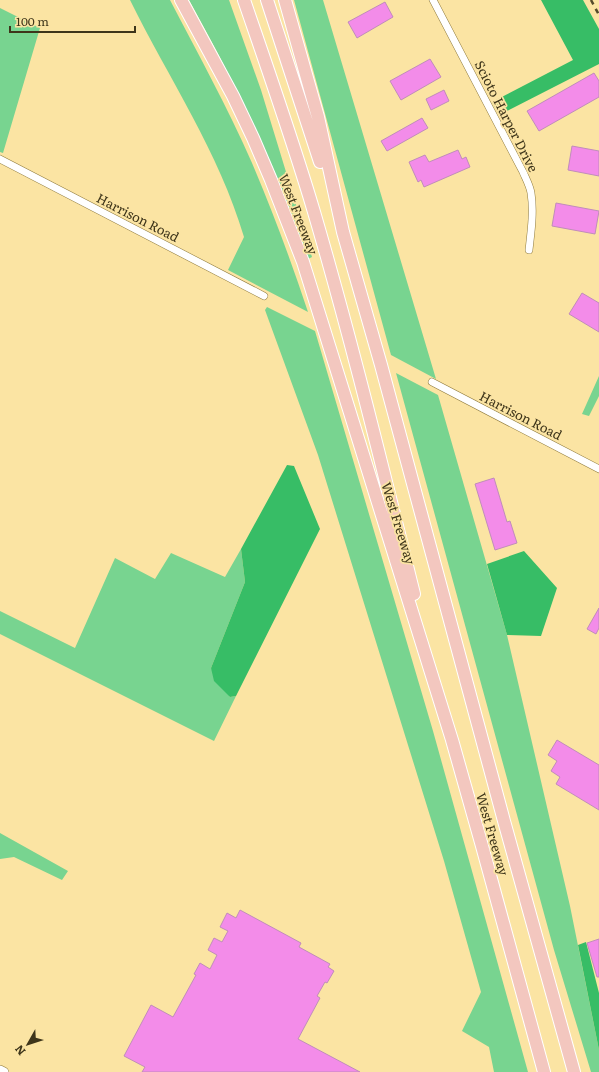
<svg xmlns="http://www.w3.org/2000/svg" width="599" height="1072" font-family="Literata,serif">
<rect width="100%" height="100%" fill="#fbe4a3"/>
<path fill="#78d490" d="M130 0H170C198 54 228 108 252 163 273 212 291 261 308 312L228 270 244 237C219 152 169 79 130 0Z
M189 0H229L261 90 312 257 308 259C300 237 292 215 283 193 257 127 223 62 189 0Z
M294 0H323L436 379 391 355Z
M0 8 40 28 3 153 0 152Z
M267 307 315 331 433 731 528 1072H494L489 1047 462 1031 481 992 444 861 318 455 265 310Z
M396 373 438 395 507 635 570 906 599 1050V1072H591L554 950Z
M599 376V396L589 416 582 414Z
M241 549 245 582 211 668 230 697 236 696 214 741 0 634V611L75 648 115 558 155 579 171 553 225 577Z
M0 833 68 871 62 880 14 857 0 859Z"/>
<path fill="#37bd66" d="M541 0H583L599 29V64L499 115 492 102 573 60Z
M287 465 294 466 320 529 236 696 230 697 214 681 211 668 245 582 241 549Z
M524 551 557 588 541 636 507 635 487 564Z
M586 942 599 993V1050L578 945Z"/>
<path fill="#f38ce9" stroke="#c08dba" d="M385 2 393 17 357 38 348 22Z
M430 59 441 77 401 100 390 81Z
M594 73 599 81V97L539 131 527 111Z
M444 90 449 101 431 110 426 99Z
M422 118 428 128 387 151 381 141Z
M572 146 599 151V176L568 170Z
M458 150 462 159 466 157 470 167 424 187 421 180 418 182 409 162 425 155 429 162Z
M556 203 599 211 595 234 552 226Z
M582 293 599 303V332L569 314Z
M494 478 507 522 510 521 517 543 495 550 475 484Z
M599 608V628L596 634 587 629Z
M557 740 599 765V810L556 784 560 777 551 771 557 761 548 755Z
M240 910 301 943 299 947 330 964 328 967 334 971 327 983 325 982 317 996 320 998 298 1039 360 1072H142L145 1067 124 1056 151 1005 173 1017 196 975 194 974 200 963 210 969 217 955 208 950 214 938 222 942 228 931 220 927 227 913 236 918Z
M599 939V977H597L587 943Z"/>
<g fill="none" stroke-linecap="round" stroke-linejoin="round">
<defs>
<path id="minor" d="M433 0 523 172C526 179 530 186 531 193 534 212 531 232 529 250
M0 159 264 296
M432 382 599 469"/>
<path id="secondary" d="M0 1070 4 1072"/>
<path id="motorway" d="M181 0 233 96 253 138 271 180 303 262 452 740 482 846 544 1072
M244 0C268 70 293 141 314 212 351 338 382 466 414 594
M267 0 320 162
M285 0 318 117 343 232 381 365 504 821 574 1072"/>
</defs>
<use href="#minor" stroke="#8f7a3b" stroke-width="8"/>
<use href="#secondary" stroke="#8f7a3b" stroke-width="10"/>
<use href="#motorway" stroke="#fff" stroke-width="14"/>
<use href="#minor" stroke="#fff" stroke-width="7"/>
<use href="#secondary" stroke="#fff" stroke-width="9"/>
<use href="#motorway" stroke="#f3c7bf" stroke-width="12"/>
<path stroke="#554b2b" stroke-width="2.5" stroke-dasharray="5 5" stroke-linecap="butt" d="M591 0 599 15"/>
</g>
<g text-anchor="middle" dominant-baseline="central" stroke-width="3.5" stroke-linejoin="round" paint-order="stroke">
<g font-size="13" fill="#3e351a" stroke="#fbe4a3">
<text transform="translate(507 116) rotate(63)">Scioto Harper Drive</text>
<text transform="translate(299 214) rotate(69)">West Freeway</text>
<text transform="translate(138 217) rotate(27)">Harrison Road</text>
<text transform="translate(521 415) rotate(27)">Harrison Road</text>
<text transform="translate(399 523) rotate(73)">West Freeway</text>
<text transform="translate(493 834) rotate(74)">West Freeway</text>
</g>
</g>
<g transform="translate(28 1044) rotate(231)" stroke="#fbe4a3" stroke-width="3" paint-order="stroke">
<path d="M0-3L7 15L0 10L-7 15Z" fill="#3e351a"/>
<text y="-6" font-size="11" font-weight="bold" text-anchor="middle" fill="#3e351a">N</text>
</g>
<path d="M10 26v6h125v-6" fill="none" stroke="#3e351a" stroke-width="2"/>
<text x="16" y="26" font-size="12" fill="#3e351a" stroke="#fbe4a3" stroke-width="3" paint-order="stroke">100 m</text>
</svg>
